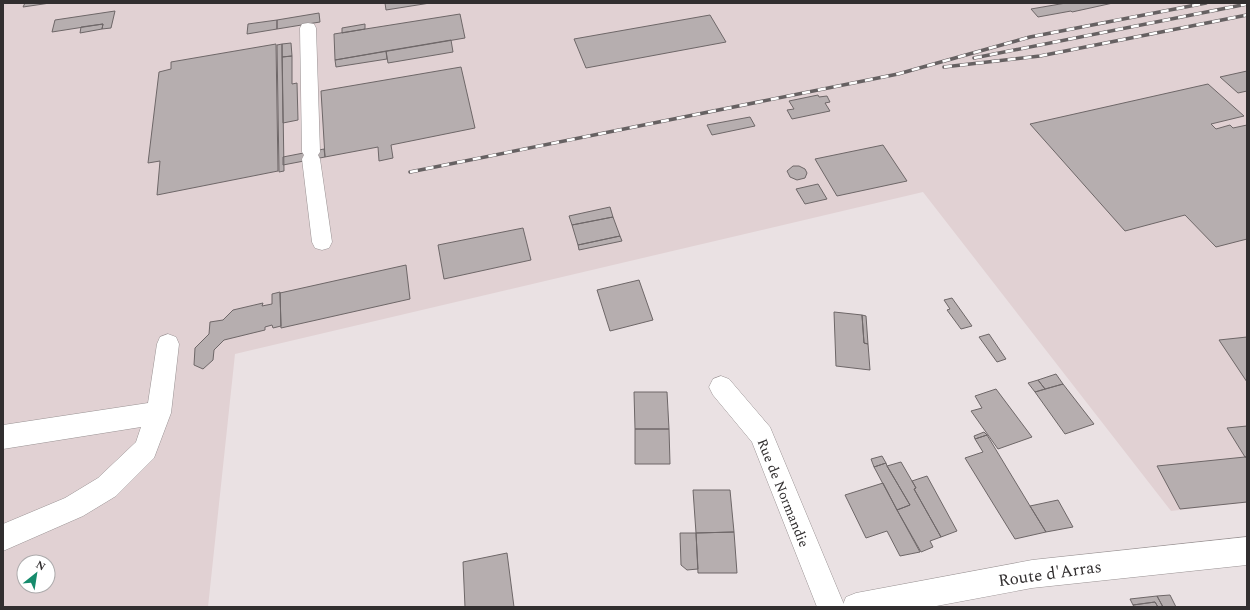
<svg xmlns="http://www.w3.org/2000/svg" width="1250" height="610" font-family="Spectral,serif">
<rect width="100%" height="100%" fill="#eae1e3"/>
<path fill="#e1d1d3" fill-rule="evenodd" d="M3 3H1247V502L1171 511 923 192 235 354 208 607H3ZM24 562H48V586H24Z"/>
<path fill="#b6aeaf" stroke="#6e6768" d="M25 3H50L23 7Z
M385 3H430L386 10Z
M1066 3H1113L1072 12 1071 11 1038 17 1031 9Z
M115 11 111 28 102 29 103 24 52 32 55 20Z
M319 13 320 22 277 29V20Z
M460 14 465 38 335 60 334 34Z
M710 15 726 42 586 68 574 39Z
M277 20V29L247 34 248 24Z
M103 24 102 29 80 33 81 27Z
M365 24V29L342 33V28Z
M451 40 453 52 388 63 386 51Z
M291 43 292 56 282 57V44Z
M276 44 278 171 157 195 160 161 148 163 159 72 171 69V62Z
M282 44 284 171 279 172 277 45Z
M386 51 387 59 336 67 335 60Z
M292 56V84L297 83 298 120 283 123 282 57Z
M461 67 475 128 391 145 393 158 379 161 378 147 325 157 321 91Z
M1247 71V91L1238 93 1220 77Z
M1208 84 1244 116 1211 124 1216 129 1230 125 1233 128 1247 125V239L1216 247 1185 215 1125 231 1030 124Z
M818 95 819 97 827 96 830 102 825 103 830 111 792 119 787 110 794 109 789 101Z
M750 117 755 126 712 135 707 125Z
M883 145 907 181 837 196 815 159Z
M324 149 325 157 283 165V157Z
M793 166H799L805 169 807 173 805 178 797 180 790 177 787 171Z
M818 184 827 199 805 204 796 189Z
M610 207 613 217 572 225 569 216Z
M613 217 620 236 578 245 572 225Z
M523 228 531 260 444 279 438 245Z
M620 236 622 241 579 250 578 245Z
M406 265 410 299 281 328 280 293Z
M639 280 653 320 610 331 597 290Z
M280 292 281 326 273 328 272 325 265 327V330L224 340 214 350 213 360 203 369 194 365 195 348 209 334 210 322 223 320 233 310 263 303 262 306 272 304V294Z
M952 298 972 326 961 329 947 310 950 309 944 300Z
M834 312 862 315 864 343 868 344 870 370 836 366Z
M862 315 866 316 868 344 864 343Z
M989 334 1006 359 997 362 979 337Z
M1247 337V382L1219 340Z
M1056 374 1063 384 1045 389 1038 380Z
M1038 380 1045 389 1035 392 1028 383Z
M1063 384 1094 424 1065 434 1035 392Z
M996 389 1032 437 998 449 971 411 982 408 975 396Z
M634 392H667L669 429H635Z
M1247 426V457H1245L1227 428Z
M635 429H669L670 464H635Z
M984 432 987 435 975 439 974 436Z
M987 435 1030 506 1046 532 1015 539 965 458 983 452 975 439Z
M882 456 886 463 874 467 871 459Z
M1245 457H1247V502L1180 509 1157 466Z
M901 462 916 488 914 489 941 537 930 541 933 547 921 552 897 510 910 505 887 466Z
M886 463 887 466 910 505 897 510 874 467Z
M927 476 957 531 941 537 914 489 916 488 912 481Z
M883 483 897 510 920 552 900 556 887 531 866 538 845 495Z
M693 490H730L734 532 696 533Z
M1058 500 1073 527 1046 532 1030 506Z
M734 532 737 573H698L696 533Z
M680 533H696L698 569 687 570 681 565Z
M507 553 514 607H465L463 562Z
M1170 595 1176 607H1163L1157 596Z
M1157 596 1163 607H1158L1155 602 1133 605 1130 599Z
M1155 602 1158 607H1134L1133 605Z"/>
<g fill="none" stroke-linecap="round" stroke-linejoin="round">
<defs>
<path id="minor" d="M308 23 314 24 316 28 320 152 318 155 320 159 332 242 329 248 322 250 315 248 312 242 302 159 304 155 302 152 300 28 302 24Z
M168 334 176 337 179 344 171 413 154 458 116 496 83 516 3 551V524L65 498 98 478 136 442 141 427 3 449V425L148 403 157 344 160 337Z
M721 376 729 379 770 427 845 607H817L752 442 713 395 709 387 713 379Z"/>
<path id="major" d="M1247 537V565L1032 588 931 607H842L846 597 856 593 1032 560Z"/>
</defs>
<use href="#minor" stroke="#9a9394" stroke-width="1"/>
<use href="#major" stroke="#9a9394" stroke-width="1"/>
<use href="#minor" fill="#fff" fill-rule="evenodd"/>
<use href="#major" fill="#fff" fill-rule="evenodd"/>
<defs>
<path id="rail" d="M974 58 1247 4
M944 67 1040 56 1247 15
M410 172 898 74 1030 37 1206 3"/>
</defs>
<use href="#rail" stroke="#666162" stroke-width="3.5"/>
<use href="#rail" stroke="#fff" stroke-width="2.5" stroke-dasharray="8" stroke-linecap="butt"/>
</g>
<g text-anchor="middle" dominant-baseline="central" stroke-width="3" stroke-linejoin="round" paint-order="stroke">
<g font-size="14" fill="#312e2f" stroke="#fff">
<text transform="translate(783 493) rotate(68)">Rue de Normandie</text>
</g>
<g font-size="17" fill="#312e2f" stroke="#fff">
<text transform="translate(1050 574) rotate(-8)">Route d'Arras</text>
</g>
</g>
<rect width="1250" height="610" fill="none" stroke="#312e2f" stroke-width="8"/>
<g transform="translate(36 574) rotate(30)"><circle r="19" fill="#ffffff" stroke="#adabac"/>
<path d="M0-3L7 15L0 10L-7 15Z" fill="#168b6c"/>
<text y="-6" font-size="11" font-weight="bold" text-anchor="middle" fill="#312e2f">N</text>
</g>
</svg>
